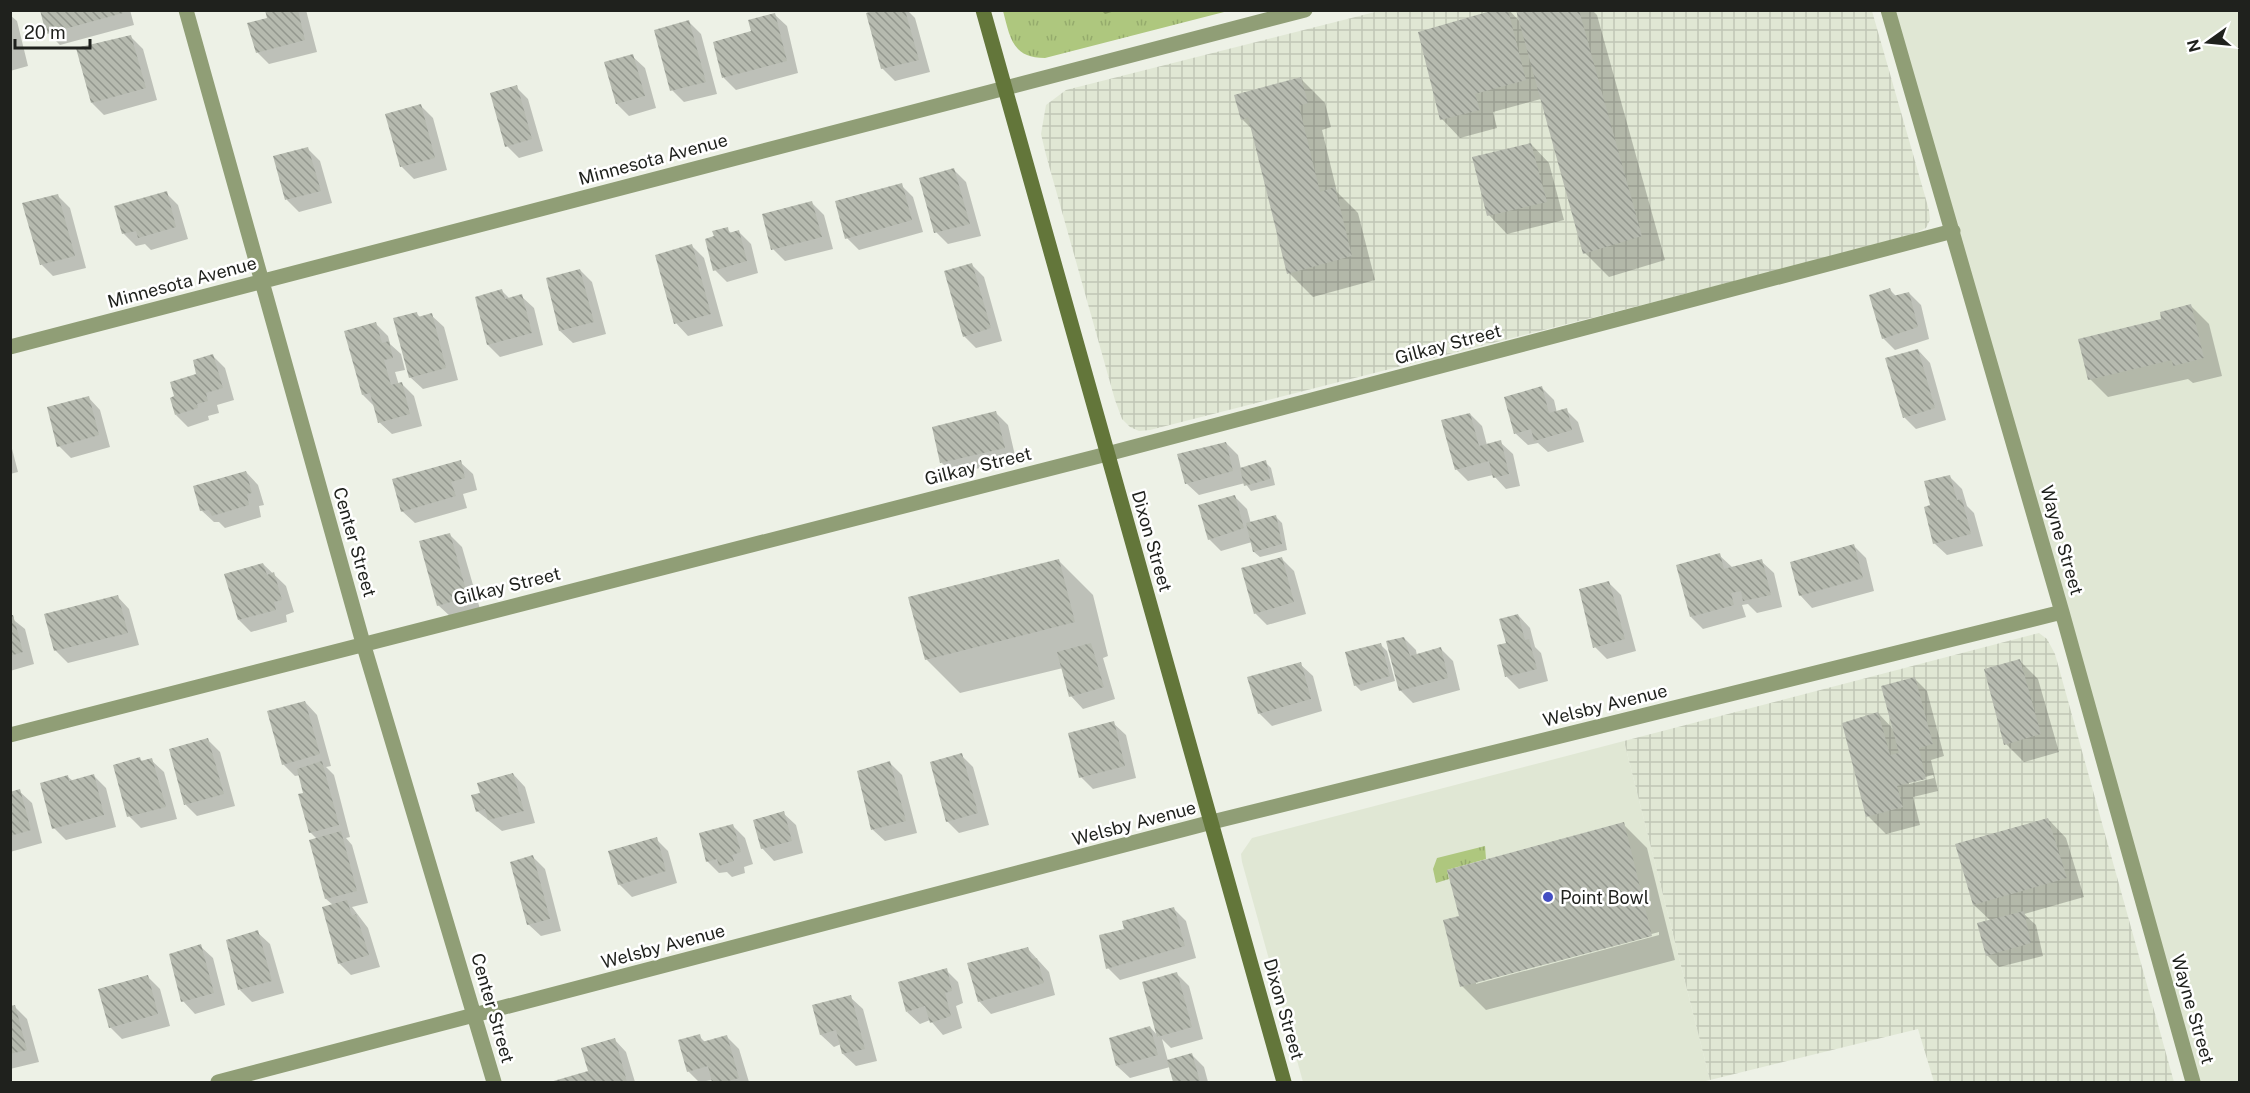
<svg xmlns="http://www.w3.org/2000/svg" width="2250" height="1093" font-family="'Public Sans',sans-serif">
<defs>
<pattern id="industrial-grid" width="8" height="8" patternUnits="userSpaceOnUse" patternTransform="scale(1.5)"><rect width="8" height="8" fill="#e0e7d4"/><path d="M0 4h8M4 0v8" fill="none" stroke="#c0c6b6"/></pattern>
<pattern id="grass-tufts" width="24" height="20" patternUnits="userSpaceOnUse" patternTransform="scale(1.5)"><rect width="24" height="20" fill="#aec77e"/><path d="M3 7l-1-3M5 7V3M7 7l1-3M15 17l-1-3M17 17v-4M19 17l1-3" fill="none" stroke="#95ab6c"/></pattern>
<pattern id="building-back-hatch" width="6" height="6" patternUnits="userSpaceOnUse" patternTransform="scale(1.5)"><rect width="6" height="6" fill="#b6baaf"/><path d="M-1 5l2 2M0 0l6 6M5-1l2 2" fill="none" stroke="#93978e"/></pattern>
</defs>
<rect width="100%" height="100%" fill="#edf1e6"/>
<path fill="#e0e7d4" d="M1888 11H2239V1082H2193Z
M1624 741 1710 1080 1702 1082H1303L1242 862 1241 854 1252 838Z"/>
<path fill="url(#industrial-grid)" d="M1379 11H1872L1929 210 1930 220 1926 228 1905 238 1150 430 1139 431 1130 427 1122 419 1115 400 1046 155 1041 134 1046 105 1066 90Z
M2039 633 2047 639 2055 654 2174 1082H1934L1918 1029 1710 1080 1624 741Z"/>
<path fill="url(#grass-tufts)" d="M1003 11V10L1228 11 1045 58C1012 58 1010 37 1003 11Z
M1485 846 1486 859 1447 870 1449 879 1436 883 1433 869 1437 858Z"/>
<path fill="#0003" fill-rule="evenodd" d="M42 10H130L134 25 60 45 48 33Z
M266 10H306L317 52 269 64 257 52 269 19Z
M872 10H907L915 18 930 72 895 81 882 68 875 13Z
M1101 10H1118L1105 14Z
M1499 10H1509L1521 23 1518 10H1592L1597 15 1665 260 1609 277 1585 253 1541 99 1493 112 1497 128 1460 138 1442 119Z
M774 14 787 26 798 73 736 90 724 78 715 43 753 33Z
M10 15 17 21 28 66 10 71Z
M689 22 701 34 717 94 684 102 672 90Z
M130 36 143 49 157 100 104 115 92 103Z
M632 56 645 68 656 108 629 116 617 104Z
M1301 79 1325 103 1331 127 1322 130 1337 192 1358 213 1375 280 1313 297 1289 273 1253 130 1242 119Z
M516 87 528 99 543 151 519 158 507 146Z
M421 106 433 118 447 170 414 179 402 167 387 115Z
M1531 144 1549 163 1564 220 1507 234 1489 215Z
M308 149 320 161 332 203 299 212 287 200 275 157Z
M954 170 966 182 981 236 948 244 936 232Z
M901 185 913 197 923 232 859 250 847 238Z
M166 193 178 205 188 239 151 250 145 244 136 246 123 233Z
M58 196 70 208 86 268 53 276 41 264Z
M812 203 824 215 833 249 785 261 773 249Z
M727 229 732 234 739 232 751 244 758 273 727 282 715 270 716 237Z
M692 246 704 258 723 326 688 336 676 323Z
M972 265 984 277 1002 341 976 348 964 336Z
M580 270 592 282 606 334 573 343 560 331 547 279Z
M1890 290 1897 297 1909 293 1921 305 1929 339 1895 350 1883 338Z
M502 291 510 299 521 296 534 308 543 345 500 357 488 345Z
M2191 306 2209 324 2222 376 2193 383 2188 379 2108 397 2090 379 2163 320Z
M417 314 421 318 431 315 444 327 458 380 423 389 410 377Z
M376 324 388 336 390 344 401 354 405 370 395 372 399 385 402 384 414 396 422 426 392 434 379 422 375 407 363 395Z
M1918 350 1930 363 1946 420 1916 429 1904 417Z
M213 356 225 368 234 400 217 405 219 413 208 416 209 420 188 427 176 415 198 375Z
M1542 388 1554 400 1557 413 1566 410 1578 422 1584 442 1548 452 1538 443 1528 445 1515 433Z
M88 397 100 410 110 447 71 458 59 446Z
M996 413 1008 425 1016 460 953 474 941 462Z
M1470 414 1482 426 1487 445 1500 442 1513 454 1520 486 1506 489 1493 475 1468 481 1456 469Z
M10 441 18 472 10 474Z
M1226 443 1238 455 1241 469 1265 462 1271 468 1275 485 1251 491 1245 483 1199 495 1186 483Z
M460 462 473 474 477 490 463 494 467 508 415 523 402 511Z
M246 472 258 485 264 505 259 506 261 517 225 528 219 522H214L201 510Z
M1950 477 1962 489 1967 506 1974 513 1983 546 1947 555 1934 543 1932 506Z
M1235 497 1247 509 1251 524 1276 517 1282 523 1287 550 1260 557 1254 552 1252 542 1221 551 1209 539Z
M450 535 462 547 480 609 451 617 438 605Z
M1854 546 1866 558 1874 591 1812 608 1800 595Z
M1719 555 1732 567 1761 561 1774 573 1782 607 1757 613 1748 604 1742 605 1746 617 1703 629 1691 617Z
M1282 559 1294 571 1306 614 1267 625 1255 613Z
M1059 561 1093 595 1108 656 1103 658 1115 699 1083 709 1071 696 1063 668 960 693 926 659Z
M263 564 286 586 294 612 286 615 287 622 251 632 239 620Z
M1609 583 1621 595 1636 651 1607 659 1595 647Z
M117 596 129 609 139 645 68 663 56 651 46 615Z
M1518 615 1530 628 1535 647 1541 653 1548 681 1519 689 1506 676 1507 644Z
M10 617 25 629 34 664 10 671Z
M1404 638 1416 650 1417 656 1441 649 1453 661 1460 690 1413 703 1400 690Z
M1381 645 1387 651 1395 681 1361 691 1355 685Z
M2020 661 2038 679 2059 752 2024 762 2006 744Z
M1300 664 1313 676 1322 711 1272 726 1259 713Z
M1915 679 1927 691 1944 756 1931 760 1938 791 1913 797 1920 825 1886 834 1868 816 1878 713 1894 730ZM1933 775 1934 778 1909 784V781Z
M305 702 317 715 331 766 326 767 334 775 350 837 346 838 352 845 368 903 352 907 368 928 380 967 351 975 339 963 333 905 326 899 311 841 317 839 310 832 305 794 301 775 295 776 283 764Z
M1113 723 1126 735 1136 778 1093 789 1081 777Z
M208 740 220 752 235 806 197 816 185 804Z
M961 755 973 767 989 825 959 833 947 821Z
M140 759 143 762 151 760 164 772 177 819 141 828 129 816Z
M890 763 902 775 917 833 885 841 872 829Z
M513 774 525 787 535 823 502 831 477 811 482 794Z
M94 776 106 788 116 827 66 840 54 828 68 777 73 781Z
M19 791 32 803 42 843 10 852V793Z
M783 813 796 825 803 853 774 861 762 848Z
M2048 819 2066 838 2084 897 2024 914 2036 925 2043 956 1999 967 1987 955 1991 921 1974 905Z
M1623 824 1647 848 1675 960 1486 1010 1462 986 1461 917ZM1659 932V935L1476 984V981Z
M732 825 745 838 753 864 744 867 745 873 732 877 727 872 719 873 707 861Z
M656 839 668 851 677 883 632 897 619 884Z
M533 857 545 869 561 931 541 936 528 924Z
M1174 909 1186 921 1196 958 1120 980 1108 968 1126 930Z
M257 932 270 944 284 993 252 1002 240 990Z
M200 946 213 958 225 1005 195 1014 183 1001Z
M1028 949 1049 972 1055 995 991 1014 979 1001Z
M946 970 958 982 963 1003 956 1006 962 1028 943 1035 930 1020 920 1024 907 1012Z
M1177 974 1189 986 1203 1039 1171 1048 1162 1039 1168 1061 1192 1055 1204 1067 1208 1082H1175L1170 1067 1130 1078 1117 1066 1150 1027 1159 1037 1144 983Z
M148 977 160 989 170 1026 122 1039 110 1027Z
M850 997 863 1009 877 1061 856 1066 843 1054 841 1044 834 1047 821 1035 814 1007Z
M15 1007 27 1019 39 1062 10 1069V1008Z
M699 1036 706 1043 727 1037 739 1049 749 1082H714L713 1080 699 1082 688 1071Z
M614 1039 626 1052 635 1082H553L590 1072Z"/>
<path fill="url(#building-back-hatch)" d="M40 10H122L123 13 46 34Z
M265 10H298L305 40 256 53 247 23 267 18Z
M877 10H905L919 60 881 69 866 13Z
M1494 10H1508L1526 80 1475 94 1480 110 1440 120 1418 32Z
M1516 10H1579L1642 236 1583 254Z
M775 13 787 61 722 78 713 42 751 31 748 20Z
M689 20 706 82 670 91 654 30Z
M131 35 146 88 91 103 76 48Z
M633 54 645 96 616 104 604 62Z
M1301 77 1308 103 1299 106 1320 192 1335 187 1352 256 1287 274 1248 117 1241 120 1234 95Z
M517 85 532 139 505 147 490 93Z
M421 104 435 158 400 167 385 114Z
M1531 143 1547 202 1487 216 1472 157Z
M308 147 321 191 285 200 273 156Z
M954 168 970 224 934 233 919 178Z
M902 183 912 220 845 239 835 201Z
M167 191 176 227 138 238 136 231 122 234 114 206Z
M58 194 75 256 40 265 22 203Z
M812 201 822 237 771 250 762 214Z
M728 227 729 233 739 230 747 261 713 271 705 239 714 236 712 231Z
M692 244 711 314 674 324 655 255Z
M972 263 991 328 963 337 944 271Z
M580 269 594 322 559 331 546 278Z
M1890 288 1893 296 1909 292 1918 327 1882 339 1869 295Z
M502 289 505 299 522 294 532 333 487 345 475 297Z
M2191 304 2204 358 2173 366 2172 360 2088 380 2078 339 2161 319 2160 312Z
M417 312 418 317 432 313 446 368 409 378 393 318Z
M376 322 382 343 389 341 393 358 384 360 391 385 402 382 410 414 378 423 370 393 362 395 344 331Z
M1918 349 1935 408 1903 418 1885 358Z
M213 354 223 388 206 393 208 401 197 404 198 408 175 415 170 398 174 396 170 382 196 374 193 360Z
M1542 386 1549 413 1567 408 1572 430 1534 441 1531 429 1514 434 1504 397Z
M89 396 99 435 57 447 47 407Z
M996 411 1005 448 940 463 932 427Z
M1470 413 1479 446 1501 440 1509 474 1493 478 1489 461 1455 470 1441 420Z
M1226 442 1233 471 1185 484 1177 454Z
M461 460 465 478 451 482 456 496 401 512 392 479Z
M1266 460 1270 479 1244 486 1240 468Z
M246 471 252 493 247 494 249 505 212 516 209 510 200 511 193 486Z
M1950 475 1957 500 1962 499 1971 534 1933 544 1924 507 1930 505 1924 481Z
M1235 495 1244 528 1208 540 1198 505Z
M1276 515 1282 544 1253 552 1246 523Z
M450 533 468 597 437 606 419 541Z
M1854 544 1863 578 1799 596 1790 562Z
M1720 553 1724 569 1762 559 1771 595 1743 601 1741 591 1731 593 1734 605 1690 617 1676 565Z
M1282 557 1294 602 1254 614 1241 568Z
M1059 559 1075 622 925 660 908 597Z
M263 563 267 575 274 572 282 600 274 602 276 610 238 620 224 574Z
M1609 581 1625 639 1593 648 1579 589Z
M118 595 128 633 54 651 44 614Z
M1518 614 1525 640 1529 639 1537 669 1505 677 1497 645 1506 643 1499 619Z
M10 615H13L23 652 10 656Z
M1404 637 1410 656 1441 647 1448 678 1399 691 1386 641Z
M1091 643 1104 687 1069 697 1057 652Z
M1381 643 1390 676 1354 686 1345 652Z
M2020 659 2041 734 2004 745 1984 669Z
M1301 662 1311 699 1258 714 1247 677Z
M1915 677 1933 744 1919 748 1926 779 1897 786 1903 807 1866 817 1842 723 1878 712 1896 776 1890 755 1899 753 1881 686Z
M305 701 320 754 282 765 267 711Z
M1114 721 1125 766 1079 778 1068 733Z
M208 738 224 794 184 805 169 749Z
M962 753 978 813 946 822 930 762Z
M140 757 141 761 152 758 166 807 127 817 113 765Z
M322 761 339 825 309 833 298 794 303 793 297 769Z
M890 761 906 821 871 830 857 771Z
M513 773 524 811 488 820 485 809 476 812 471 795 480 793 477 783Z
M94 774 104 815 52 829 40 783 68 775 69 781Z
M20 789 31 830 10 836V792Z
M784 811 792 841 761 849 753 820Z
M2048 818 2067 878 1973 905 1955 844Z
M1624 822 1652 936 1460 987 1443 920 1459 916 1447 870Z
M733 824 741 852 732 855 734 861 719 866 717 859 706 862 699 833Z
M341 831 357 891 325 899 309 840Z
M657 837 666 871 618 885 608 851Z
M533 855 550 919 527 925 510 862Z
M347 900 352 916 356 914 369 955 338 964 322 907Z
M1174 907 1185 946 1106 969 1099 935 1124 929 1122 921Z
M2024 911 2031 943 1986 956 1977 923Z
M258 930 272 981 238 990 226 940Z
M201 944 214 993 181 1002 169 954Z
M1028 947 1032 959 1037 958 1044 983 978 1002 967 963Z
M947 968 952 991 945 993 951 1016 930 1023 925 1006 906 1012 898 982Z
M1177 972 1192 1027 1157 1037 1142 982Z
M148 975 158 1014 109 1028 98 989Z
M851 995 865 1049 842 1054 836 1030 820 1035 812 1005Z
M15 1005 27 1050 10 1054V1006Z
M1150 1026 1158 1055 1116 1066 1109 1038Z
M700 1034 702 1042 727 1035 739 1078 724 1082H712L708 1066 687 1072 678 1040Z
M615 1038 627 1082H550L588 1071 581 1048Z
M1192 1053 1200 1082H1173L1167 1060Z"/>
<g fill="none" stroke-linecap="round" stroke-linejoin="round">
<path stroke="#909e76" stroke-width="15" d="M186 10 363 643 494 1082
M1888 10 2062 612 2193 1082
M10 347 1305 10
M10 735 1107 454 1953 231
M218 1082 1212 822 2062 612"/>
<path stroke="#63763a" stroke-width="15" d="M983 10 1284 1082"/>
</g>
<circle fill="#444ec3" stroke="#fff" stroke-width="2" cx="1548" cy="897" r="6"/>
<g text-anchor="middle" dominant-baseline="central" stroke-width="5" stroke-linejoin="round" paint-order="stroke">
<g font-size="18" fill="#1f211d" stroke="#fff">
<text transform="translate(653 159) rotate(-15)">Minnesota Avenue</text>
<text transform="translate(182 282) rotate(-15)">Minnesota Avenue</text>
<text transform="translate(1448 344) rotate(-15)">Gilkay Street</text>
<text transform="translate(978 466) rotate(-14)">Gilkay Street</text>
<text transform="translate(2062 540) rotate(74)">Wayne Street</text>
<text transform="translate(1152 541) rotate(74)">Dixon Street</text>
<text transform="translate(355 542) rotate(74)">Center Street</text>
<text transform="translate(507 586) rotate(-14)">Gilkay Street</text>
<text transform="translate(1605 705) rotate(-14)">Welsby Avenue</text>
<text transform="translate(1134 823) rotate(-15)">Welsby Avenue</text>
<text transform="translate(663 946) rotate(-15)">Welsby Avenue</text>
<text transform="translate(493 1008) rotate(74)">Center Street</text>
<text transform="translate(1284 1009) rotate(74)">Dixon Street</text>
<text transform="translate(2193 1009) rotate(74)">Wayne Street</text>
</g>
<g font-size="18" fill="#1f211d" stroke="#fff" text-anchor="start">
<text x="1560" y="897">Point Bowl</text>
</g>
</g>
<rect width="2250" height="1093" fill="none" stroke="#1f211d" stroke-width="24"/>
<g transform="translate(2208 42) rotate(255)" stroke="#ffffff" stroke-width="4.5" paint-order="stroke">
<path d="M0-4.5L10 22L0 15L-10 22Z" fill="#1f211d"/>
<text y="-9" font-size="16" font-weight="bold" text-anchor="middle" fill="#1f211d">N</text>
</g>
<path d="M15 39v9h75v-9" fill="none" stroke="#1f211d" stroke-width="3"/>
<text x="24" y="39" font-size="18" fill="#1f211d" stroke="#ffffff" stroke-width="4.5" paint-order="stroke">20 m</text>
</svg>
